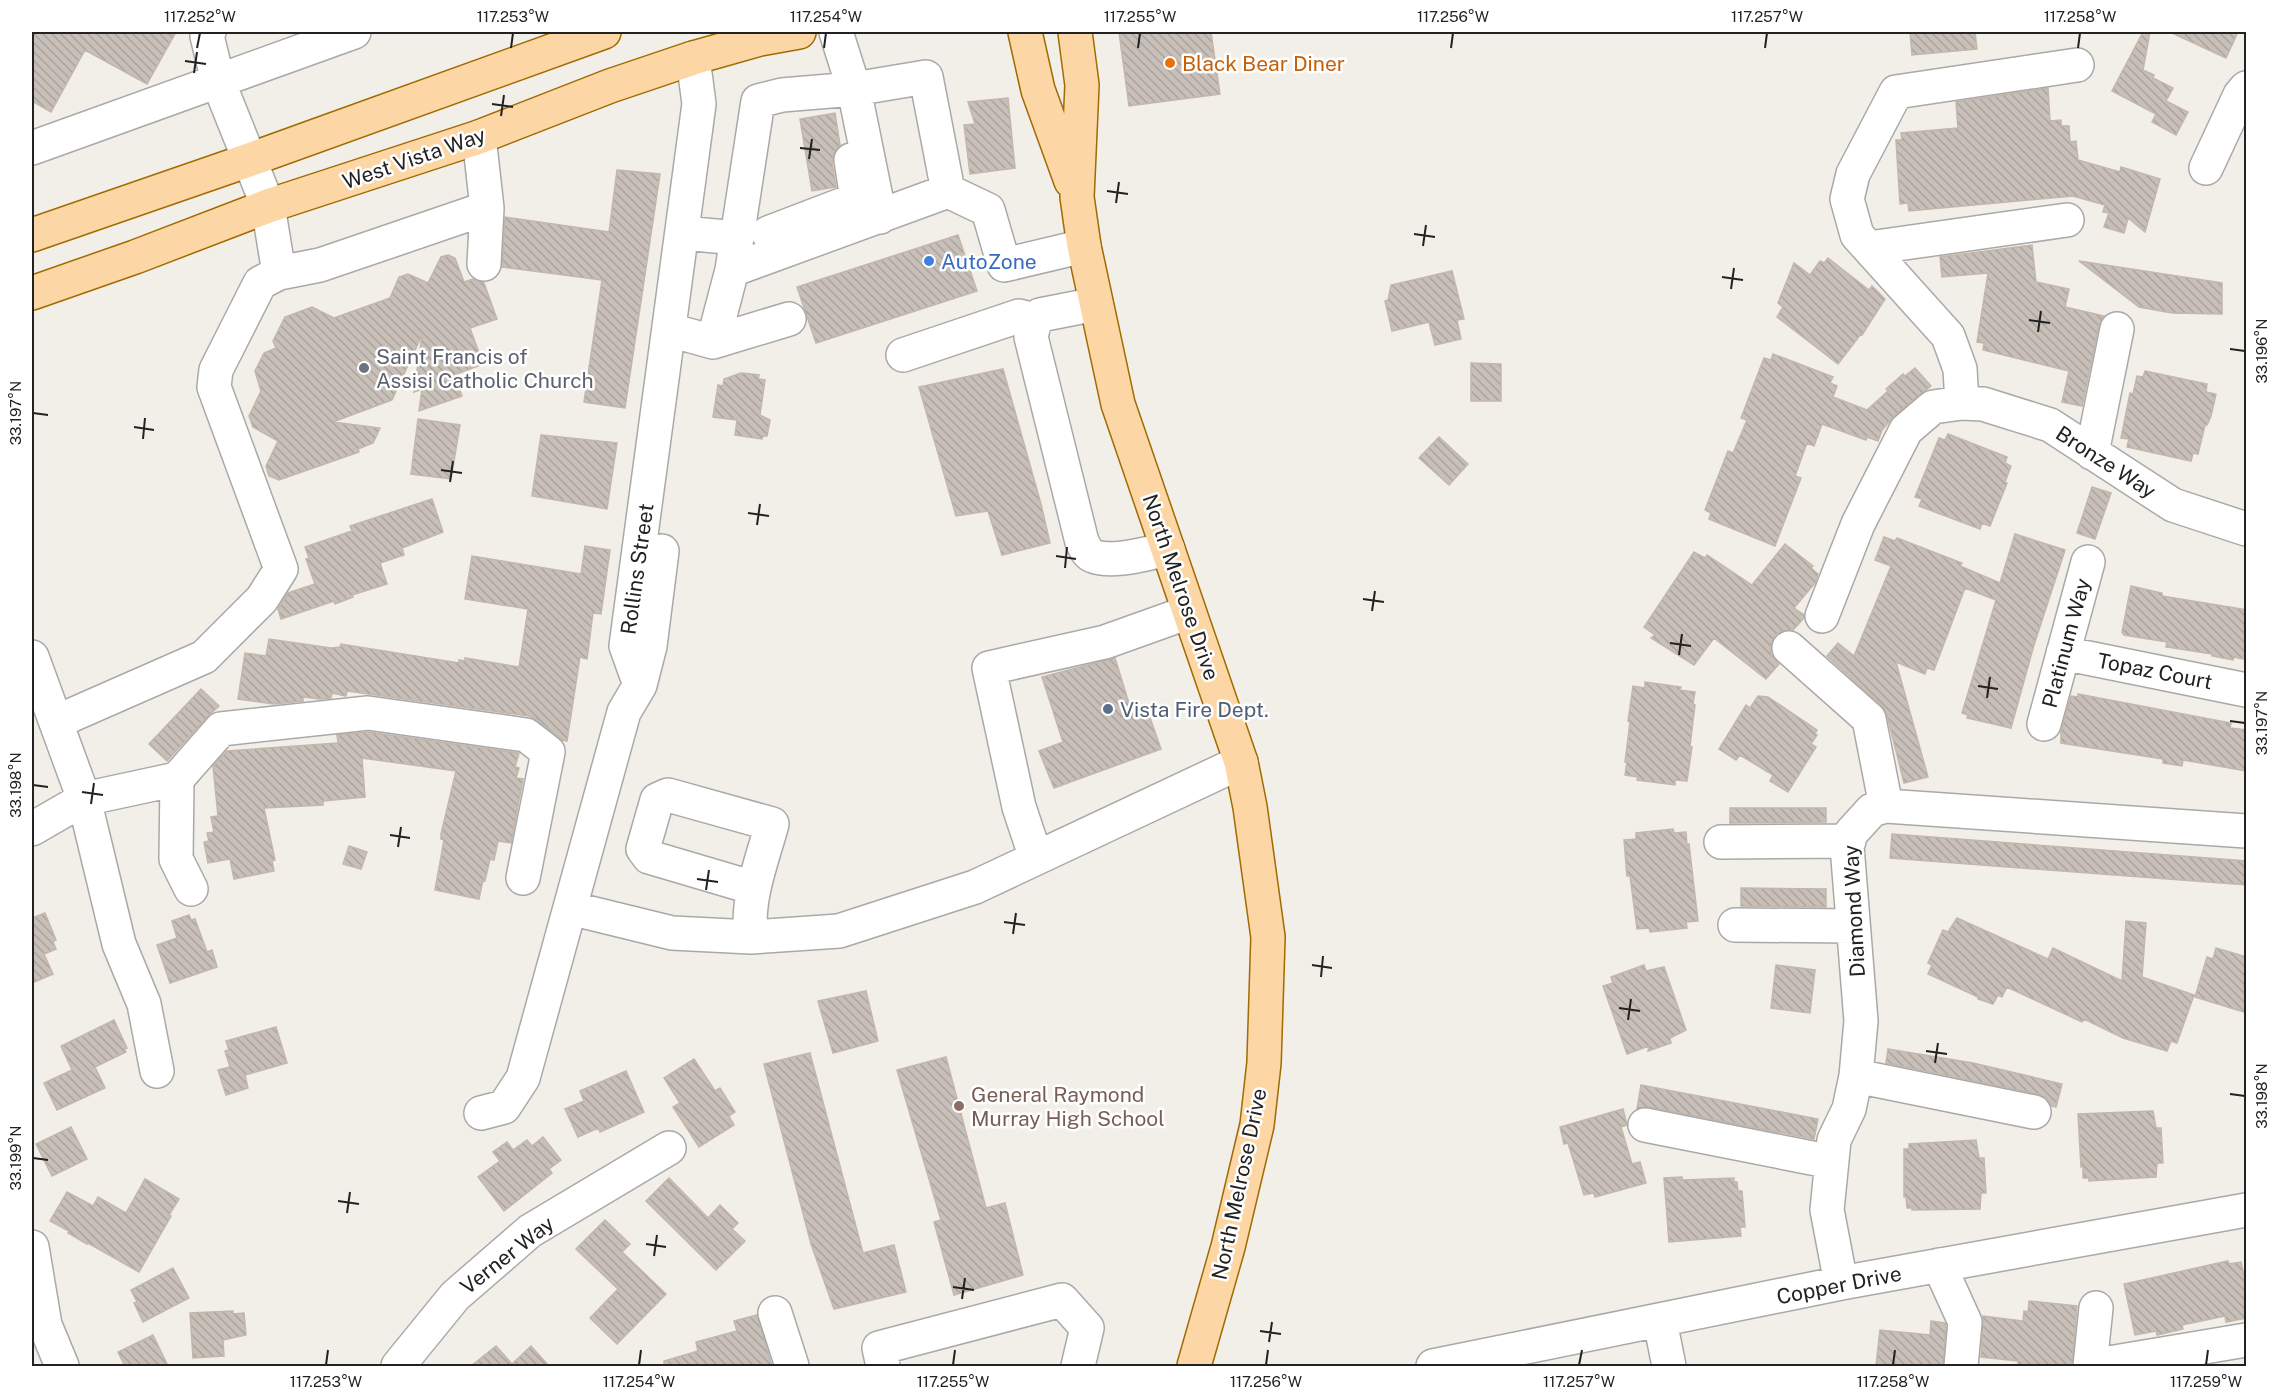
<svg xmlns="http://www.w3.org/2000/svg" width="2278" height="1398" font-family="'Public Sans',sans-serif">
<defs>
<pattern id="building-back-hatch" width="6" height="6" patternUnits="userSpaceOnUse" patternTransform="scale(1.5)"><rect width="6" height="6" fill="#c7bfb8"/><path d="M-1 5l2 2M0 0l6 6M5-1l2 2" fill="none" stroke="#aba49e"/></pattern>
</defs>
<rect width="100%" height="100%" fill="#f2efe9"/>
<path fill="url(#building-back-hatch)" stroke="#c4b6ab" stroke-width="1.5" d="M32 32H176L147 84 85 50 51 112 32 101Z
M1119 32H1211L1220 94 1129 106Z
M1910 32H1975L1977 49 1912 55Z
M2143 32H2150L2143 70 2154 75 2153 78 2173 88 2166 101 2188 112 2176 135 2152 122 2156 114 2112 91Z
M2170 32H2238L2226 58Z
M2048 88 2050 121 2061 120V126H2069L2070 142 2076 141 2078 160 2120 172 2121 167 2160 179 2145 232 2128 218 2124 233 2104 227 2109 213 2103 212 2105 205 2073 196 1909 211 1908 203 1900 204 1896 140H1902L1901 133 1958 128 1956 102Z
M1008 98 1015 168 970 174 964 125 975 124 968 102Z
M835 113 840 145 834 153 832 162 836 187 812 191 800 119Z
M617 170 660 174 625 408 584 402 602 280 502 267 505 217 609 232Z
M958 235 977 291 816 343 797 287Z
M2032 245 2036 282 2069 289 2065 307 2104 316 2099 325 2082 406 2062 402 2069 371 1983 350 1984 343 1977 342 1988 273 1942 277 1940 257Z
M448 255 455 258 464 282 473 279 484 283 497 319 470 328 483 364 454 375 462 396 419 411 422 389 414 392 422 335 392 400 333 422 380 428 373 443 358 449 359 452 279 480 269 476 266 466 278 441 253 427 249 416 261 391 255 371 264 353 276 348 273 341 285 317 312 307 334 318 390 298 399 277 408 274 428 283 441 257Z
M1828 258 1869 290 1872 286 1885 299 1862 335 1861 334 1838 364 1777 317 1783 307 1778 303 1794 263 1810 275 1820 261 1824 263Z
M2079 261 2222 283V314L2172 313 2139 307Z
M1452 271 1464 319 1457 320 1461 339 1435 345 1429 322 1392 331 1385 301 1388 300 1391 285Z
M1773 354 1833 377 1830 383 1837 386 1833 397 1867 410 1888 391 1886 389 1903 374 1905 376 1915 368 1931 386 1894 416 1882 430 1878 441 1867 437 1866 440 1822 424 1814 446 1807 443 1795 476 1801 478 1775 546 1709 519 1711 513 1705 510 1728 451 1733 453 1747 420 1741 418 1764 358 1771 360Z
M1471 363 1501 364V401H1471Z
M1003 369 1041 504 1050 543 1002 555 988 511 956 516 919 387Z
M2145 371 2207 384 2206 392 2216 394 2211 416 2207 425H2205L2198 454 2193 453 2191 461 2127 447 2129 439 2121 438 2130 393 2133 394 2137 376 2143 377Z
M741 373 759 375 758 379 765 380 760 415 770 420 767 436H763L762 439 735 435 737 420 713 417 718 385 723 386 724 379Z
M418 419 460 425 451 479 411 474Z
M1948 434 2007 457 2005 463 2011 466 2005 482 2007 483 1990 526 1982 523 1980 529 1919 506 1922 499 1915 497 1939 438 1945 440Z
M541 435 617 443 607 509 532 496Z
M1439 437 1468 464 1449 485 1419 458Z
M2092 487 2111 493 2095 539 2077 533Z
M432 499 443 532 402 548 404 555 380 563 387 584 352 595 353 597 335 604 334 601 281 619 278 609 288 593 315 584 306 559 309 558 305 547 352 531 350 526Z
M2015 534 2065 550 2034 645 2011 728 1967 718 1968 715 1962 713 1996 600 1965 588 1934 670 1927 668 1925 674 1896 662 1928 777 1904 783 1887 715 1882 706 1827 656 1838 643 1854 656 1891 566 1875 560 1884 537 1895 541 1897 538 1962 563 1960 566 2000 583Z
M1785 544 1813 566 1811 568 1818 574 1815 583 1794 608 1804 615V618L1793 630H1784L1775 635 1771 644V654L1779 664 1766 679 1714 638 1694 665 1651 638 1655 635 1644 627 1694 552 1705 558 1707 555 1752 585Z
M585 546 610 550 601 614 593 613 587 659 580 657 567 741 562 740 537 720 529 716 347 691 346 696 332 693 331 698 320 699 303 697V701L274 704 238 699 245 653 266 656 269 639 331 648 340 647 341 644 459 663V660L465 661V658L519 667 528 609 465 599 472 556 581 574Z
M2131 586 2162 593V596L2247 610V657L2243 656V659L2234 657 2233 660 2212 656V654L2166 647 2167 642 2124 635 2122 632Z
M1115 658 1131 710 1147 709 1161 749 1054 788 1039 751 1063 742 1042 677Z
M1645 682 1681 687 1679 690 1695 692 1693 704 1695 705 1690 746 1692 747 1687 781 1675 780V785L1637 780 1638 777 1625 775 1627 762H1625L1630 722 1628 721 1633 686 1645 688Z
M201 689 219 706 207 717 167 761 149 744Z
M2078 694 2231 723 2230 728 2247 730V771L2183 760 2182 766 2163 763V759L2061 743V731L2071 696 2078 697Z
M1758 696 1768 697 1817 730 1815 734 1817 735 1811 744 1816 747 1788 792 1770 781 1773 775 1740 755 1736 760 1719 749 1746 705 1750 708Z
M368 732 519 753 515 767 519 768 516 778 523 779 511 843 498 841 494 860 490 859 485 881 483 880 479 899 435 890 444 840 441 839V834L456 771 362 758 365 797 323 801V805L264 808 275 860 272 861 274 871 234 879 230 859 208 863 204 842 209 841 207 833 214 832 211 817 218 816 213 766 227 751 338 743 337 735Z
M1730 808H1826V822L1730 823Z
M1673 829 1674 833 1686 832 1687 845 1689 844 1698 921 1686 922 1687 928 1650 932 1649 928 1637 929 1630 876H1627L1624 840 1636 839V833Z
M1892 834 2247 861V885L1890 858Z
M349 846 367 852 361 869 343 864Z
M1741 888 1826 889V907L1741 906Z
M45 913 56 940 53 942 56 949 44 954 53 974 32 983V918Z
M189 915 191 920 195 919 207 952 212 950 217 967 170 983 157 945 177 938 172 921Z
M1957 918 2048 959 2053 948 2122 981 2126 921 2146 923 2142 977 2194 995 2177 1043 2171 1041 2167 1051 2123 1038 2084 1019 2082 1022 2007 987 2002 997 1998 995 1993 1004 1978 999V997L1928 974 1932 965 1928 963 1943 930 1948 932Z
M2216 948 2247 957V1013L2195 997 2207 957 2213 959Z
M1644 965 1646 971 1664 967 1686 1030 1670 1038 1671 1043 1648 1051 1649 1046 1627 1054 1603 986 1613 983 1611 977Z
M1776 965 1815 970 1810 1013 1771 1008Z
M866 991 878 1041 833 1053 818 1001Z
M114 1020 127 1048 124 1049 126 1052 95 1067 105 1088 57 1110 44 1083 72 1070 61 1046Z
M276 1027 287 1063 245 1075 248 1088 226 1095 218 1070 230 1067 225 1051 229 1050 226 1041Z
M1888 1049 1973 1063 2062 1084 2056 1107 2052 1106 2047 1098 2038 1094 1886 1063Z
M810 1053 863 1253 894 1245 906 1292 834 1309 811 1244 764 1064Z
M946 1057 986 1208 1005 1203 1023 1275 954 1295 934 1222 941 1220 897 1070Z
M694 1059 715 1091 720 1088 735 1112 729 1116 734 1125 699 1147 673 1107 680 1103 664 1078Z
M626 1071 644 1112 600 1132 598 1128 578 1137 565 1109 584 1101 580 1091Z
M1641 1085 1818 1119 1814 1139 1649 1107 1637 1109Z
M1623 1109 1627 1125 1621 1127 1632 1164 1640 1162 1646 1183 1595 1197 1594 1193 1584 1195 1568 1143 1564 1144 1560 1127Z
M2153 1111 2156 1128H2161L2163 1163H2157L2156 1177 2089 1181V1178H2083V1167H2081L2078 1114Z
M71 1127 87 1159 52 1176 36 1144Z
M543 1137 561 1160 549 1169 552 1173 504 1211 478 1177 500 1161 493 1152 507 1142 513 1150 527 1140 532 1146Z
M1976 1140 1979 1158H1984L1986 1193H1981L1980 1209 1912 1210V1208H1907L1906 1197H1904V1149H1909V1144Z
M1682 1177V1180L1734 1178V1182H1737L1738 1191H1742L1745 1227H1740L1741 1236 1669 1242 1664 1178Z
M669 1178 708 1218 720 1205 738 1223 732 1229 745 1241 716 1270 646 1201Z
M145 1179 179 1199 169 1215 171 1216 139 1272 88 1243 87 1244 68 1233 69 1231 50 1221 67 1192 93 1206 98 1197 126 1213Z
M605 1220 630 1244 622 1252 666 1294 617 1344 590 1318 618 1289 576 1249Z
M2228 1261 2229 1264 2241 1262 2247 1289V1318L2226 1322 2225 1316 2182 1325 2183 1329 2157 1335 2156 1331 2135 1335 2124 1284Z
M173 1268 189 1298 143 1322 134 1303 137 1302 131 1290Z
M2029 1301 2077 1306 2072 1366H2018V1361L1981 1357 1983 1316 2023 1321 2024 1311 2028 1312Z
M233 1311V1314L244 1313 246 1335 223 1340 224 1356 193 1358 190 1313Z
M757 1315 772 1366H664V1361L698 1351 696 1342 737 1331 734 1321Z
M1931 1321 1945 1323 1946 1325 1943 1366H1876L1880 1330 1930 1335Z
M153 1335 168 1366H125L118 1352Z
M496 1346 512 1364 531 1346 549 1366H471Z"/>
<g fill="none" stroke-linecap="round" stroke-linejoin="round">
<defs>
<path id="minor" d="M209 32 207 36 218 81 268 206 279 273
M479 137 487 208 484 264
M32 148 354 32
M2206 168 2240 95 2246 88
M948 191 988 210 1004 265 1084 246
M683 233 737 238
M768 233 857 199 851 160
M1869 248 2067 220
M732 270 758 101 782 95 854 89 880 217
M1096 304 1040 315 1035 320 1031 337 1082 542C1085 547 1087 554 1093 556 1113 564 1147 553 1168 549
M670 330 713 342 732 270 948 191 926 77 854 89 836 32
M713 342 789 319
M903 355 1019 316 1035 320
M1962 403 1960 369 1948 336 1857 235 1847 199 1853 174 1896 92 2077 65
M2092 453 2117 329
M1822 616 1858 524 1906 430 1933 407 1962 403 1983 404 2050 425 2173 505 2246 529
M1789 648 1869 719 1886 806
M2063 653 2246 690
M32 657 84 799 119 944 144 1004 157 1071
M640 685 650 646 662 551
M56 722 204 657 262 599 281 569 214 387 216 370 260 283 279 273 320 265 487 208
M2044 724 2088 562
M177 779 176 859 191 889
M32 829 84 799 177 779 221 729 368 713 526 735 548 752 523 878
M1721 842 1849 841
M1036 858 1019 807 989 668 1105 642 1189 612
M570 908 672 933 751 937 839 931 975 887 1241 762
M1735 925 1852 926
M751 937C746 899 762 861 772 824L668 795 657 800 643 849 649 857 754 888
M1856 1076 2034 1112
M481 1113 504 1107 523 1078 624 712 640 685 626 646 699 104 693 58
M1645 1125 1832 1162
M32 1247 45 1325 62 1366
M1939 1265 1965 1322 1961 1366
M1841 1283 1827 1210 1834 1140 1849 1109 1856 1076 1861 1021 1847 846 1851 833 1872 810 1886 806 2246 831
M775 1313 792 1366
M1660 1321 1669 1366
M398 1366 455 1296 530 1231 669 1148
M883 1366 879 1348 1062 1300 1087 1328 1078 1366
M1433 1366 1841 1283 2246 1210
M2090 1366 2096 1308
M2091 1366 2246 1340"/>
<path id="major" d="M1025 32 1038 90 1071 181
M1075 32 1082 85 1077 197 1084 246 1118 404 1241 762 1250 807 1268 937 1264 1063 1257 1125 1228 1247 1194 1366
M32 235 249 160 604 32
M32 293 135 257 268 206 479 137 610 86 693 58 760 39 799 32"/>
</defs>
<use href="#minor" stroke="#a9a9a9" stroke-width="36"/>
<use href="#major" stroke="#a06b00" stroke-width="36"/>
<use href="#minor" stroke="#fff" stroke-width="33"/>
<use href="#major" stroke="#fcd6a4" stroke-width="33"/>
</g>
<path fill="none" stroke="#222" stroke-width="2" d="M197 48 200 33M511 48 513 33M824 48 826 33M1138 48 1140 33M1451 48 1453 33M1765 48 1767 33M2078 48 2080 33M185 61 206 64M194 73 197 52M492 104 513 107M501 116 504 95M800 148 820 150M809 159 812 139M1107 191 1128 194M1116 203 1119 182M1414 234 1435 237M1423 246 1426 225M1722 277 1743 280M1731 289 1734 268M2029 320 2050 323M2038 332 2041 311M2230 349 2245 351M33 413 48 415M134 427 154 430M143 439 145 418M441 470 462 473M450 482 453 461M748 513 769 516M757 525 760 504M1056 556 1076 559M1065 568 1067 547M1363 599 1384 602M1372 611 1375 591M1670 643 1691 646M1679 655 1682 634M1978 686 1998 689M1987 698 1990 677M2230 721 2245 723M33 785 48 787M82 792 103 795M91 804 94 783M390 835 410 838M398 847 401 827M697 879 718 882M706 890 709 870M1004 922 1025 925M1013 934 1016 913M1312 965 1332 968M1321 977 1323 956M1619 1008 1640 1011M1628 1020 1631 999M1926 1051 1947 1054M1935 1063 1938 1043M2230 1094 2245 1096M33 1158 48 1160M338 1201 359 1204M347 1213 350 1192M646 1244 666 1247M654 1256 657 1235M953 1287 974 1290M962 1299 965 1278M1260 1331 1281 1334M1269 1342 1272 1322M326 1365 328 1350M639 1365 641 1350M953 1365 955 1350M1266 1365 1268 1350M1579 1365 1582 1350M1893 1365 1895 1350M2206 1365 2208 1350"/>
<circle fill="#e8710a" stroke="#fff" stroke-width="2" cx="1170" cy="63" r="6"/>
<circle fill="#3f7fe0" stroke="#fff" stroke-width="2" cx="929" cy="261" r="6"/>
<circle fill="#6b7280" stroke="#fff" stroke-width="2" cx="364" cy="368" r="6"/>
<circle fill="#5c6f8a" stroke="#fff" stroke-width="2" cx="1108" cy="709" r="6"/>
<circle fill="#8d6e63" stroke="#fff" stroke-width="2" cx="959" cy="1106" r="6"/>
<g text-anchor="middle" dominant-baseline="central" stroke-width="5" stroke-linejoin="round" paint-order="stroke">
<g font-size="21" fill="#c56008" stroke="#fff" text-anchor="start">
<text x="1182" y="63">Black Bear Diner</text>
</g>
<g font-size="21" fill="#222" stroke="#fff">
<text transform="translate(414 158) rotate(-19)">West Vista Way</text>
<text transform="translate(2106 462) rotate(33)">Bronze Way</text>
<text transform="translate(637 569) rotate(-82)">Rollins Street</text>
<text transform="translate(1181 587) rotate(71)">North Melrose Drive</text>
<text transform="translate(2066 643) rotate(-75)">Platinum Way</text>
<text transform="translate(2155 671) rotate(11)">Topaz Court</text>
<text transform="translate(1854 911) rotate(-93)">Diamond Way</text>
<text transform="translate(1239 1184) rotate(-78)">North Melrose Drive</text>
<text transform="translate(507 1255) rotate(-38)">Verner Way</text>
<text transform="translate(1839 1285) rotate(-11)">Copper Drive</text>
</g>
<g font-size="21" fill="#366cbe" stroke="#fff" text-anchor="start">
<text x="941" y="261">AutoZone</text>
</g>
<g font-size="21" fill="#5b616d" stroke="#fff" text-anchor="start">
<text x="376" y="356">Saint Francis of<tspan x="376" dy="24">Assisi Catholic Church</tspan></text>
</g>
<g font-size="21" fill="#4e5e75" stroke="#fff" text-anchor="start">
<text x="1120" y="709">Vista Fire Dept.</text>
</g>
<g font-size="21" fill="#785e54" stroke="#fff" text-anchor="start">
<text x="971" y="1094">General Raymond<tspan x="971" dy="24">Murray High School</tspan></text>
</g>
</g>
<rect width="2278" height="1398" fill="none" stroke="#ffffff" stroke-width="66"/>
<rect x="33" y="33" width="2212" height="1332" fill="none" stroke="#222" stroke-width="2"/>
<g font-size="15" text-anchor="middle" fill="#222">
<text x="200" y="22">117.252°W</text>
<text x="513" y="22">117.253°W</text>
<text x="826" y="22">117.254°W</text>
<text x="1140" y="22">117.255°W</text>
<text x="1453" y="22">117.256°W</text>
<text x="1767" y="22">117.257°W</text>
<text x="2080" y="22">117.258°W</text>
<text transform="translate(2262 351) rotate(-90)" y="5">33.196°N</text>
<text transform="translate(16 413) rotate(-90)" y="5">33.197°N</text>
<text transform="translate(2262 723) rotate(-90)" y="5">33.197°N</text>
<text transform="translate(16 785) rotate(-90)" y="5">33.198°N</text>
<text transform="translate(2262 1096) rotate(-90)" y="5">33.198°N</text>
<text transform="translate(16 1158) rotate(-90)" y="5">33.199°N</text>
<text x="326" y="1387">117.253°W</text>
<text x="639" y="1387">117.254°W</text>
<text x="953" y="1387">117.255°W</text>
<text x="1266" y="1387">117.256°W</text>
<text x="1579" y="1387">117.257°W</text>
<text x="1893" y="1387">117.258°W</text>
<text x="2206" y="1387">117.259°W</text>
</g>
</svg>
